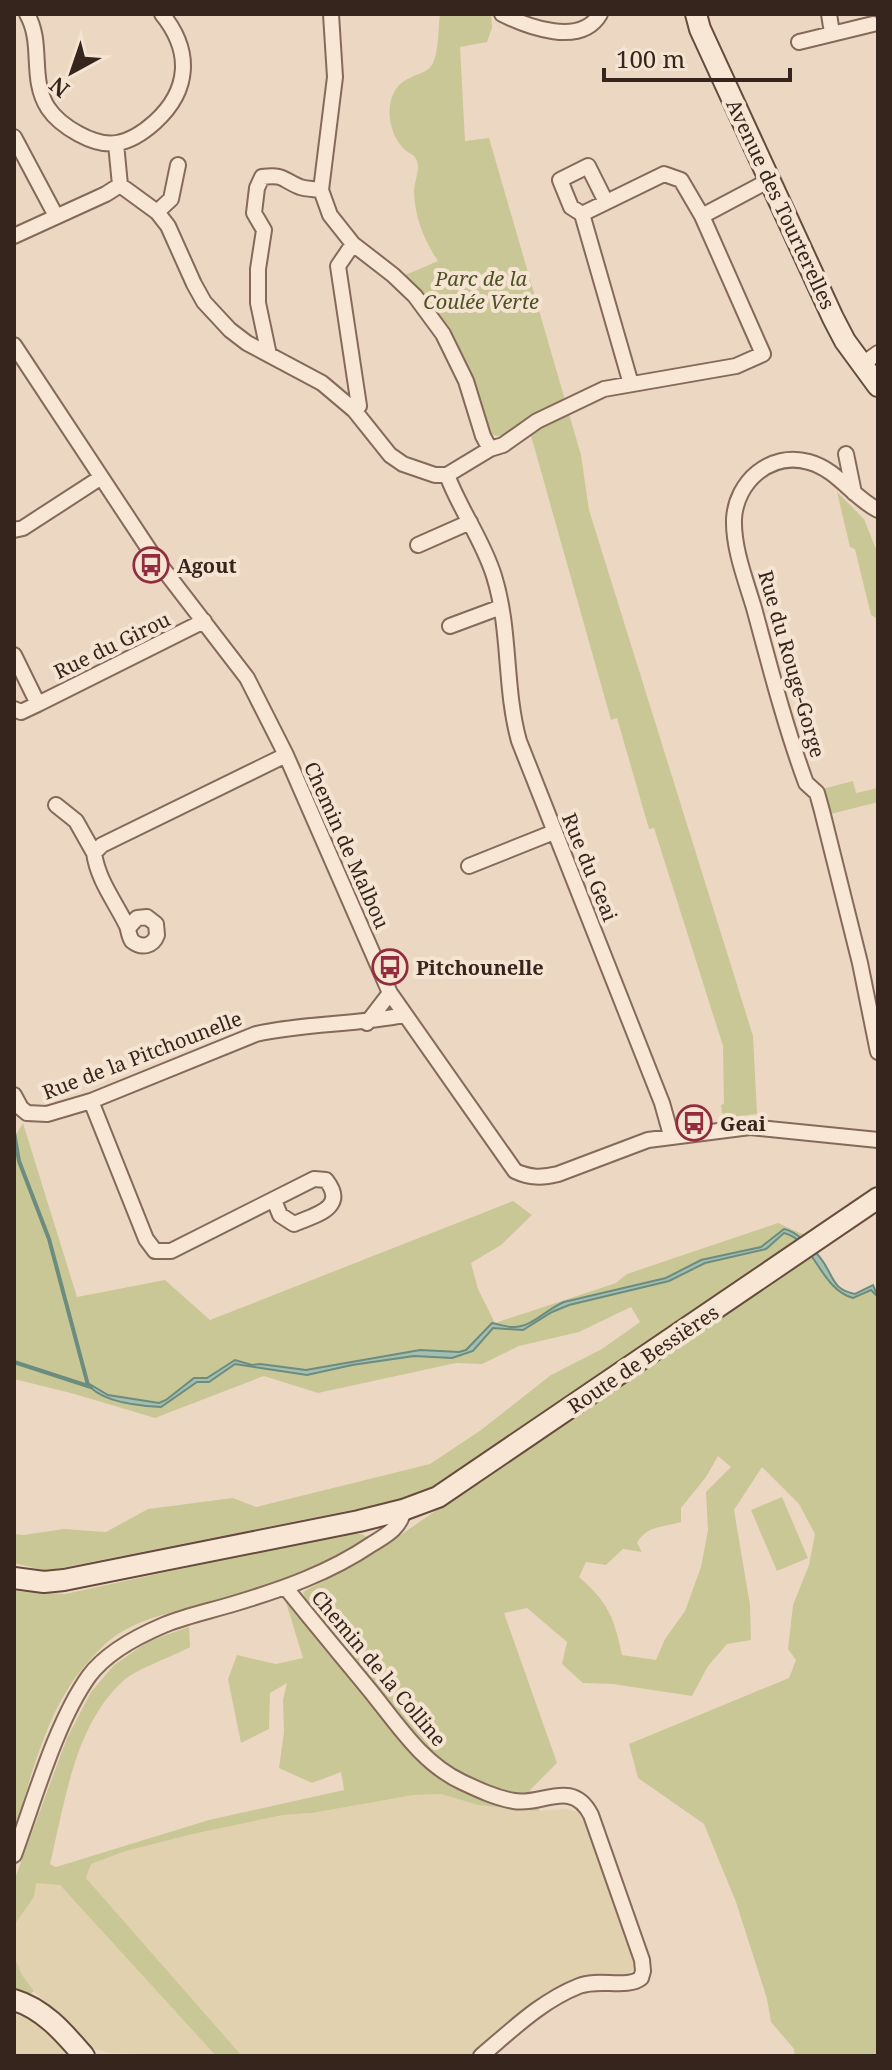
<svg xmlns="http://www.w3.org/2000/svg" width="892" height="2070" font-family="'Noto Serif',serif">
<rect width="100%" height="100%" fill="#ecd8c2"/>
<path fill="#e1d1af" d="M441 1794 478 1805 539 1811 565 1809 585 1814 636 1956 634 1968 627 1975H595L570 1983 470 2056H242L86 1878 91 1864 126 1851 193 1834 283 1815 312 1813 414 1795Z
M49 1882 60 1885 216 2056 110 2053 91 2048 34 1991 22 1975 14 1956V1925L36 1883Z
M14 2014 31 2019 69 2056H14Z"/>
<path fill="#cac796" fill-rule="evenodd" d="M440 14H491L492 28 487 42 460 47 465 141 489 138 581 455 589 510 753 1036 757 1114 723 1118 721 1105 724 1104 723 1046 654 828 649 829 617 718 611 720 526 418C516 425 505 443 490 433 478 425 477 389 472 375 460 344 440 317 421 290L415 289 403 276 438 261C424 240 415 218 414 192 414 182 420 171 417 161 415 154 409 154 404 149 391 136 386 114 392 97 401 72 426 78 433 63 439 50 438 28 440 14Z
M837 492 864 519 878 554V628L876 618 871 615 855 549 850 547Z
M853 781 856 793 878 788V802L831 814 822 789Z
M23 1123 77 1297 165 1280 210 1320 513 1201 532 1215 501 1245 471 1263 478 1289 495 1323 616 1283 627 1274 778 1223 807 1236 445 1485 417 1497 46 1571 14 1563V1534L23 1535 64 1529 106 1532 148 1509 233 1498 256 1507 430 1464 481 1430 551 1375 602 1349 640 1322 631 1307 579 1332 519 1346 482 1364 456 1363 318 1393 264 1376 155 1418 71 1393 14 1379V1138Z
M809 1253C825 1268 829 1296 856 1297L871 1290 878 1297V2056H795L794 2049 771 2022 767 1999 736 1902 704 1824 638 1778 629 1744 789 1678 796 1660 788 1649 793 1605 809 1565 815 1534 799 1504 762 1467 734 1510 750 1605 751 1640 727 1644 708 1666 692 1696 613 1684 583 1683 562 1664 567 1642 527 1608 504 1613 557 1763 530 1790 528 1796 497 1793 459 1775 425 1752 308 1607 303 1592 373 1554ZM718 1456 731 1467 706 1492 708 1530 701 1567 685 1611 665 1639 656 1660 622 1655C614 1617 608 1602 579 1577L586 1562 606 1565 623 1549 642 1552 637 1543C646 1526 664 1527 681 1522V1508L706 1477Z
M782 1497 808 1558 777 1571 751 1510Z
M341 1534H362L368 1538C341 1558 314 1573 282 1584 231 1602 165 1606 118 1634 106 1642 92 1657 83 1668 47 1710 31 1778 14 1831V1591L65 1594Z
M285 1599 431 1771 538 1804 539 1811 478 1805 441 1794 414 1795 312 1813 283 1815 193 1834 126 1851 91 1864 86 1878 242 2056H216L60 1885 36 1883 34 1897 14 1925V1881L67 1738 91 1692 114 1665 149 1641 189 1627 190 1647C172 1657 136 1669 123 1681 74 1726 65 1803 50 1864L56 1867 209 1820 344 1790 341 1772 312 1783 279 1768 284 1732 283 1700 287 1683 270 1693 269 1729 241 1743 228 1679 237 1655 276 1664 303 1658Z
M14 1956 22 1975 34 1991 26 1997 14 1994Z"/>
<path fill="#a4bfb2" stroke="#6b8c7e" stroke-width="2" d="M784 1229C797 1231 816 1251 824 1263 834 1279 834 1290 855 1294L873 1285 878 1297 871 1290 853 1298C820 1289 814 1240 784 1233L766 1249 705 1263 669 1281 569 1305 552 1312 523 1330 493 1328 473 1351 452 1358 414 1356 352 1365 307 1375 235 1364 209 1382H197L161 1407C139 1406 99 1402 86 1382L108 1395 159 1403 166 1400 194 1378H207L235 1360 252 1365 260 1364 306 1370 420 1350 459 1352 466 1350 492 1323C499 1324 505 1327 512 1327 532 1328 546 1309 564 1302L666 1278 701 1260 761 1247Z"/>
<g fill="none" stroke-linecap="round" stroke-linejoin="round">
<path stroke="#6b8c7e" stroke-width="4" d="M14 1132 19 1161 49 1239 88 1385
M14 1362 91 1387"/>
<defs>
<path id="street" d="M27 14C44 44 29 78 48 108 60 126 94 147 117 143 130 141 145 131 155 122 190 90 192 51 162 14
M331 14 335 77 321 190 330 215 353 244 393 275 415 296 443 334 466 381 483 436 490 449
M502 14C528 27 581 47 600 14
M829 14 832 33
M799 42 873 24
M14 137 56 216
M120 185 157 212 168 226 194 284 204 302 230 330 247 343 322 383 354 410 390 455 403 464 435 475H447L490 449 503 445 537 421 604 389 736 366 763 354 702 216 681 180 664 174 582 214 631 384
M157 212 171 199 178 165
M582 214 571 207 560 180 588 166 606 202
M702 216 770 180
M14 236 106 194 120 185 116 144
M353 244 338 266 359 406 354 410
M14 345 154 557 247 678 286 755 390 993 515 1171C530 1178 542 1178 558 1174L648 1140 750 1127 878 1140
M269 355 258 303V269L264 230 254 213 257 188 262 177C285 174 282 180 300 187 306 189 315 189 321 190
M861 365 878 353
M846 454 854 493
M447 475C460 510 483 540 494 576 511 630 504 687 519 741L662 1103 671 1135
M878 510C852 497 838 470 809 462 770 451 736 482 734 519 733 548 746 581 754 608 770 667 785 726 806 783L817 793 822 811 860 963 878 1052
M14 530 23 528 100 478
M418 545 470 522
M450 626 501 607
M14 655 38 704
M14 709 21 712 38 704 204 621
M56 805 76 821 94 853 102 845 286 755
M94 853C98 880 114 900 126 924 129 929 128 935 132 941 142 949 153 946 157 935L156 924 147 917 137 918 129 927
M469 866 554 832
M367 1023 390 993
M14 1095 21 1108 27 1113 47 1114 91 1101 256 1034C305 1023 355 1025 404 1015
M91 1101 146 1239 155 1251H171L314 1179 326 1180C348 1208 315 1215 294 1224L280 1215 274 1200
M286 1588C313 1622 341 1655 368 1688 396 1722 421 1763 462 1782 479 1790 496 1798 514 1801 542 1806 572 1778 591 1815L642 1960 643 1971 641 1978C627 1989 599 1978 579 1986 541 2001 512 2030 481 2056
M14 1855C34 1801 56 1722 89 1676 106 1653 138 1636 164 1625 186 1616 210 1611 233 1604 283 1589 329 1573 372 1544 385 1536 402 1527 403 1510"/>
<path id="secondary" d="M696 14 700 29 833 318 845 341 878 386
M14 1578 44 1582 64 1580 359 1521 403 1510 438 1497 878 1198
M14 2000C44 2009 64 2033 84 2056"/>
</defs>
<use href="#street" stroke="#85695a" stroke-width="18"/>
<use href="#secondary" stroke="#674b3d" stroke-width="24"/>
<use href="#street" stroke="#f7e7d4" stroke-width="14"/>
<use href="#secondary" stroke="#f7e7d4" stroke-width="20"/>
</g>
<defs>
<symbol id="bus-ring" viewBox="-11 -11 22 22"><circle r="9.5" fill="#f4e4d1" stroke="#922c3e" stroke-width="1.5"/><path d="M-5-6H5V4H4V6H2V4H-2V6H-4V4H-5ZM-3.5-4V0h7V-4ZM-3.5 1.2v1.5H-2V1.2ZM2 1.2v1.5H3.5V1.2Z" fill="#922c3e"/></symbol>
</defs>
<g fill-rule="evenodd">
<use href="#bus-ring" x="131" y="545" width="40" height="40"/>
<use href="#bus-ring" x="370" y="947" width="40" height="40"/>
<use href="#bus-ring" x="674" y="1103" width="40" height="40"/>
</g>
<g text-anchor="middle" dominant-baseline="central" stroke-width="8" stroke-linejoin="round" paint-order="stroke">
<g font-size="20" fill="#35251d" stroke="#f4e4d1">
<text transform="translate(781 204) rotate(65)">Avenue des Tourterelles</text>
<text transform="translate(112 645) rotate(-26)">Rue du Girou</text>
<text transform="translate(792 664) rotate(74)">Rue du Rouge-Gorge</text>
<text transform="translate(347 845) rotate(66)">Chemin de Malbou</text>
<text transform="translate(590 867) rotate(68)">Rue du Geai</text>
<text transform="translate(142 1055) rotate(-21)">Rue de la Pitchounelle</text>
<text transform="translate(643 1359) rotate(-34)">Route de Bessières</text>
<text transform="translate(379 1668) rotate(50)">Chemin de la Colline</text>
</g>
<g font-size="20" font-style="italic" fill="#4d5125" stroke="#f4e4d1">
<text x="481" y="278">Parc de la<tspan x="481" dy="23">Coulée Verte</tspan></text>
</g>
<g font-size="20" font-weight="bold" fill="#35251d" stroke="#f4e4d1" text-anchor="start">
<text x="177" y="565">Agout</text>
<text x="416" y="967">Pitchounelle</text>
<text x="720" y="1123">Geai</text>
</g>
</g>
<rect width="892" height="2070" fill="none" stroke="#35251d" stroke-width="32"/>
<g transform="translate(72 72) rotate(220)" stroke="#f4e4d1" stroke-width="6" paint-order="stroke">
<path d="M0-6L14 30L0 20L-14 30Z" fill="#35251d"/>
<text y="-12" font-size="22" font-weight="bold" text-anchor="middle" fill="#35251d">N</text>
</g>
<path d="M604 68v12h186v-12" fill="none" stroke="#35251d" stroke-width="4"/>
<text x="616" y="68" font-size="24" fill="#35251d" stroke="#f4e4d1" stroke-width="6" paint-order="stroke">100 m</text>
</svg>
